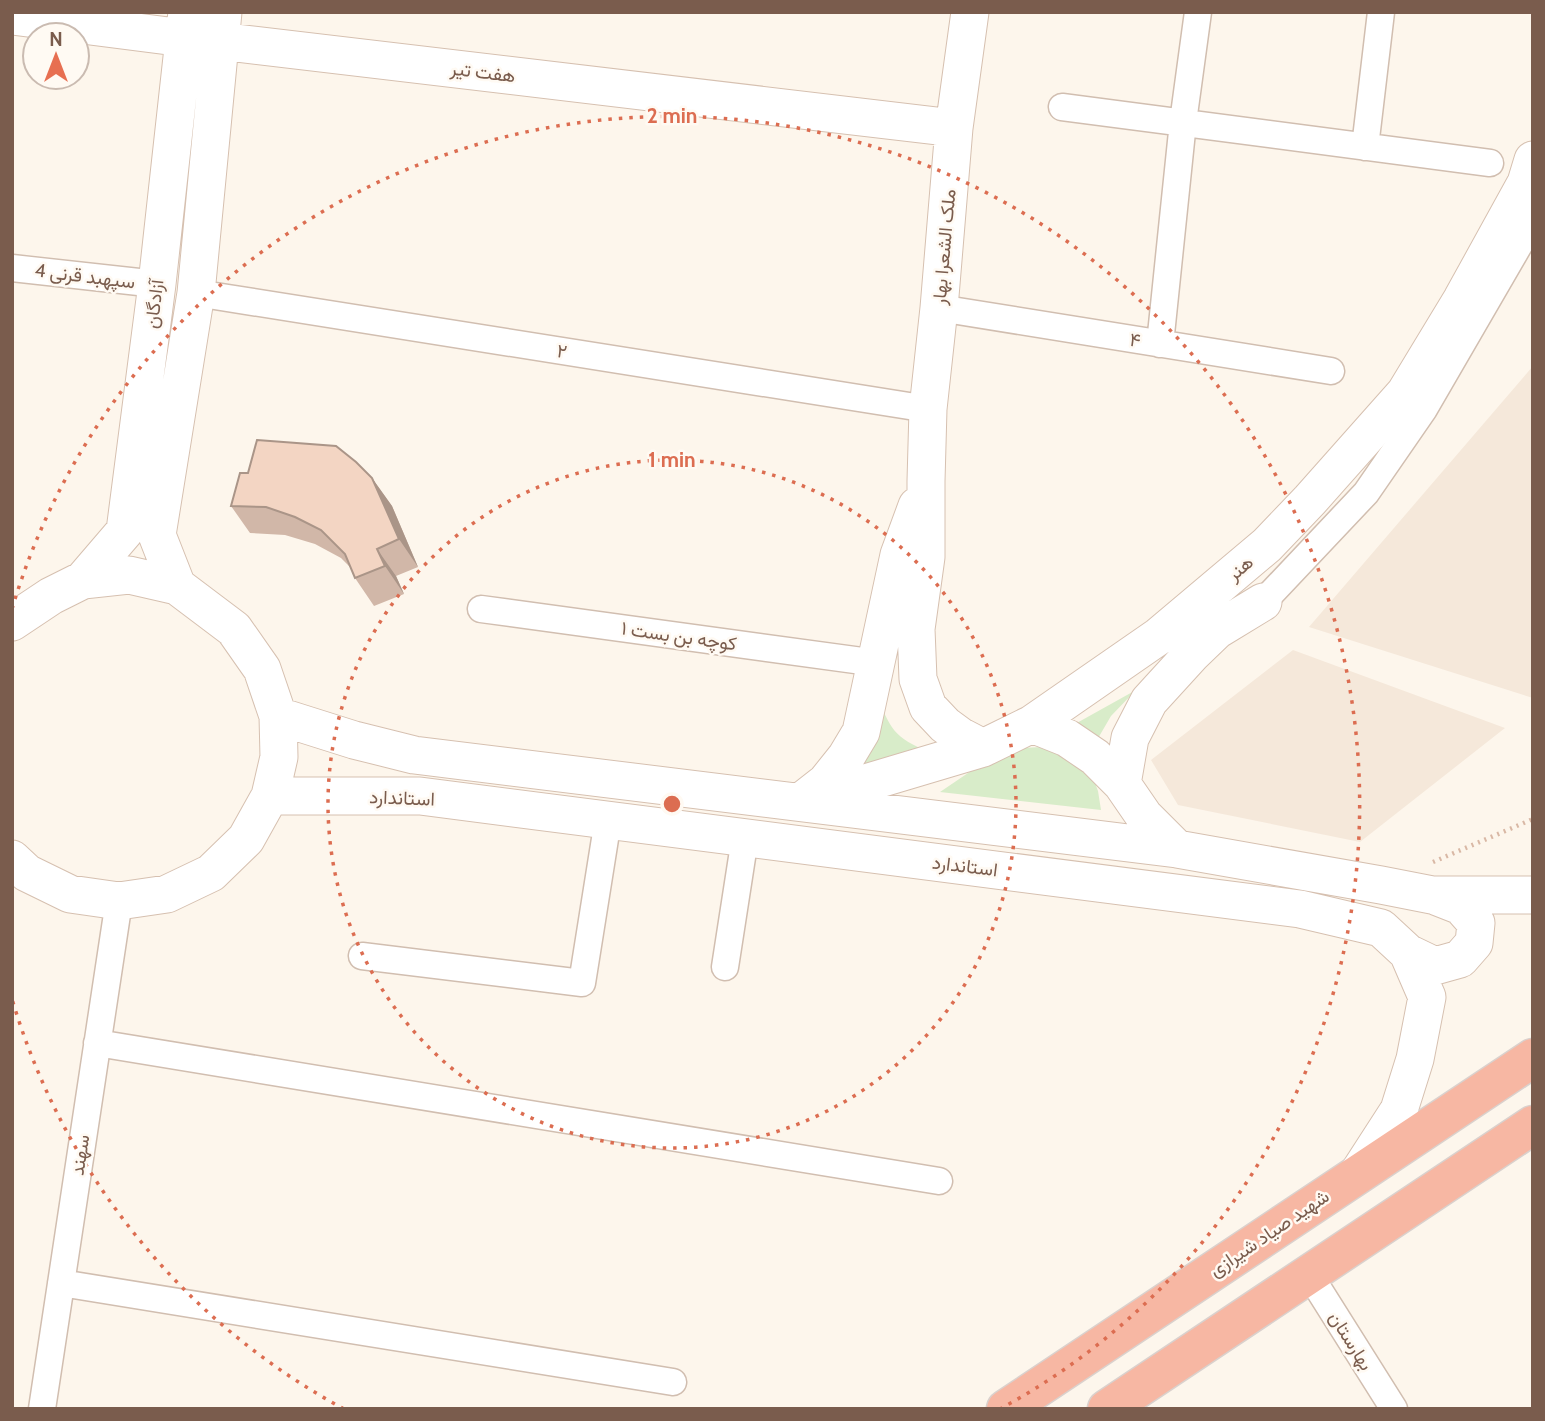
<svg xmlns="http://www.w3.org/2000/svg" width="1545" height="1421" font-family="Cabin,Vazirmatn,sans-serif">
<rect width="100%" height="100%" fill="#fdf6ec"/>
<path fill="#f5e8da" d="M1533 366V698L1309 627Z
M1293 650 1505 728 1360 842 1178 805 1151 760Z"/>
<path fill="#d8ecc9" d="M1136 690 1111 716 1097 740 1075 724Z
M876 692C890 729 893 737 931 753L848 782Z
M1042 747 1068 756 1091 772 1098 791 1101 810 940 792 971 771 1022 748Z"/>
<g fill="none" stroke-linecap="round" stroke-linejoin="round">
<defs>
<path id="street" d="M1062 107 1490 163
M1365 147 1381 12
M12 268 157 284
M196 293 928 409
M939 308 1331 371
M1160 344 1183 122 1198 12
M1263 602 1366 493 1424 409 1533 221
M481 609 877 663
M362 956 582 983 608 820
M725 967 745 838
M97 1043 939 1181
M1309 1274 1394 1409
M61 1283 673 1382
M42 1409 119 901"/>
<path id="secondary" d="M970 12 954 128 939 308 928 409 926 481V557L916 629 918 679 928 707 945 725 960 736 983 748
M12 16 184 38 219 41 954 128
M83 580 125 531 157 284 187 12
M177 586 157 535 196 293 223 12
M12 622 51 596 83 580 129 575 177 586 234 629 262 669 278 716 279 757 270 796 246 839 211 873 167 894 119 901 70 894 27 873 12 859
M278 716 354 740 414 755 1177 849 1381 885 1432 895H1533
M1032 724 1067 738 1095 757 1122 784
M270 796H420L1300 909 1381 928 1408 953 1427 997 1415 1059 1399 1110 1357 1175
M812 799 983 748 1032 724 1159 636 1267 545 1310 500 1405 393 1462 299 1526 183 1533 160
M803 800 826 782 846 757 861 732 899 555 917 506
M1177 849 1144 816 1122 784 1130 738 1149 701 1191 655 1217 630 1263 602
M1408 953 1435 966 1460 959 1474 943 1476 923 1461 906 1433 895"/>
<path id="highway" d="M1006 1409 1533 1058
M1107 1409 1533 1125"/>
</defs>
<use href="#street" stroke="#d1beb0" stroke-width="29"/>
<use href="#secondary" stroke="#d6c0b0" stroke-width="39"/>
<use href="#highway" stroke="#dad1cd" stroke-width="41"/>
<path stroke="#d9b8a5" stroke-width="4.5" stroke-dasharray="2 5" stroke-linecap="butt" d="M1433 862 1533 819"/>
<use href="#street" stroke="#fff" stroke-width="26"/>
<use href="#secondary" stroke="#fff" stroke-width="37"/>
<use href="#highway" stroke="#f7b7a3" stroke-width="38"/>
</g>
<path fill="#d1b7a8" d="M372 478 392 506 418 567 396 576 404 594 374 606 355 578 351 568 341 558 315 544 285 535 250 533 231 506Z"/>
<path fill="#aa9588" d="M372 478 392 506 418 567 399 539Z
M377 549 396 576 404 594 385 566Z"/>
<path fill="#f3d5c3" stroke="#aa9588" stroke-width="2" d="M257 440 336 446 356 462 372 478 399 539 377 549 385 566 355 578 345 554 321 530 295 517 266 507 231 506 240 473H248Z"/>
<g fill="none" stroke="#dc6d51" stroke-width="3.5" stroke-dasharray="3.5 7">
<circle cx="672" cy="804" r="344"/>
<path d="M344 1409A688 688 0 0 1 12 999M12 609A688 688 0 1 1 1000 1409"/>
</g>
<g text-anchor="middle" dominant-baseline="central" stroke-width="5" stroke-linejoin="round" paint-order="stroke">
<g font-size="19" fill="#7a5c4d" stroke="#fffaf3">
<text transform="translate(483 72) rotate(7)">هفت تیر</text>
<text transform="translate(944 247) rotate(-85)">ملک الشعرا بهار</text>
<text transform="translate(85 276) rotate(7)">سپهبد قرنی 4</text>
<text transform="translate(154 304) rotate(-83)">آزادگان</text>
<text transform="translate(1135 340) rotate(9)">۴</text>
<text transform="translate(562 351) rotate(9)">۲</text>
<text transform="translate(1240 568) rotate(-40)">هنر</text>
<text transform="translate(679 636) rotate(8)">کوچه بن بست ۱</text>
<text transform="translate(402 798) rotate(2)">استاندارد</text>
<text transform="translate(965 866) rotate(7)">استاندارد</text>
<text transform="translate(80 1155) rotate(-81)">سهند</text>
<text transform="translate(1269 1233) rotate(-34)">شهید صیاد شیرازی</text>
<text transform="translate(1351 1341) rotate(58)">بهارستان</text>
</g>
</g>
<circle cx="672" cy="804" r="10" fill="#dc6d51" stroke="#fffaf3" stroke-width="3.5"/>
<g font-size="21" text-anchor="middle" font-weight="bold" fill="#dc6d51" stroke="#fffaf3" stroke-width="5" stroke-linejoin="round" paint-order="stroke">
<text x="672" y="123">2 min</text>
<text x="672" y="467">1 min</text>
</g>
<rect width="1545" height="1421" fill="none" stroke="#7a5c4d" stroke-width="28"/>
<g transform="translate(56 56)"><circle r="33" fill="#fffaf3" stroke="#cabbb1" stroke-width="2"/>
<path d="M0-5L12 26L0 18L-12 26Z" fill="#e76f51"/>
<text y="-10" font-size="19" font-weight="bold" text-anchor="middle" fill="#7a5c4d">N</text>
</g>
</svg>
